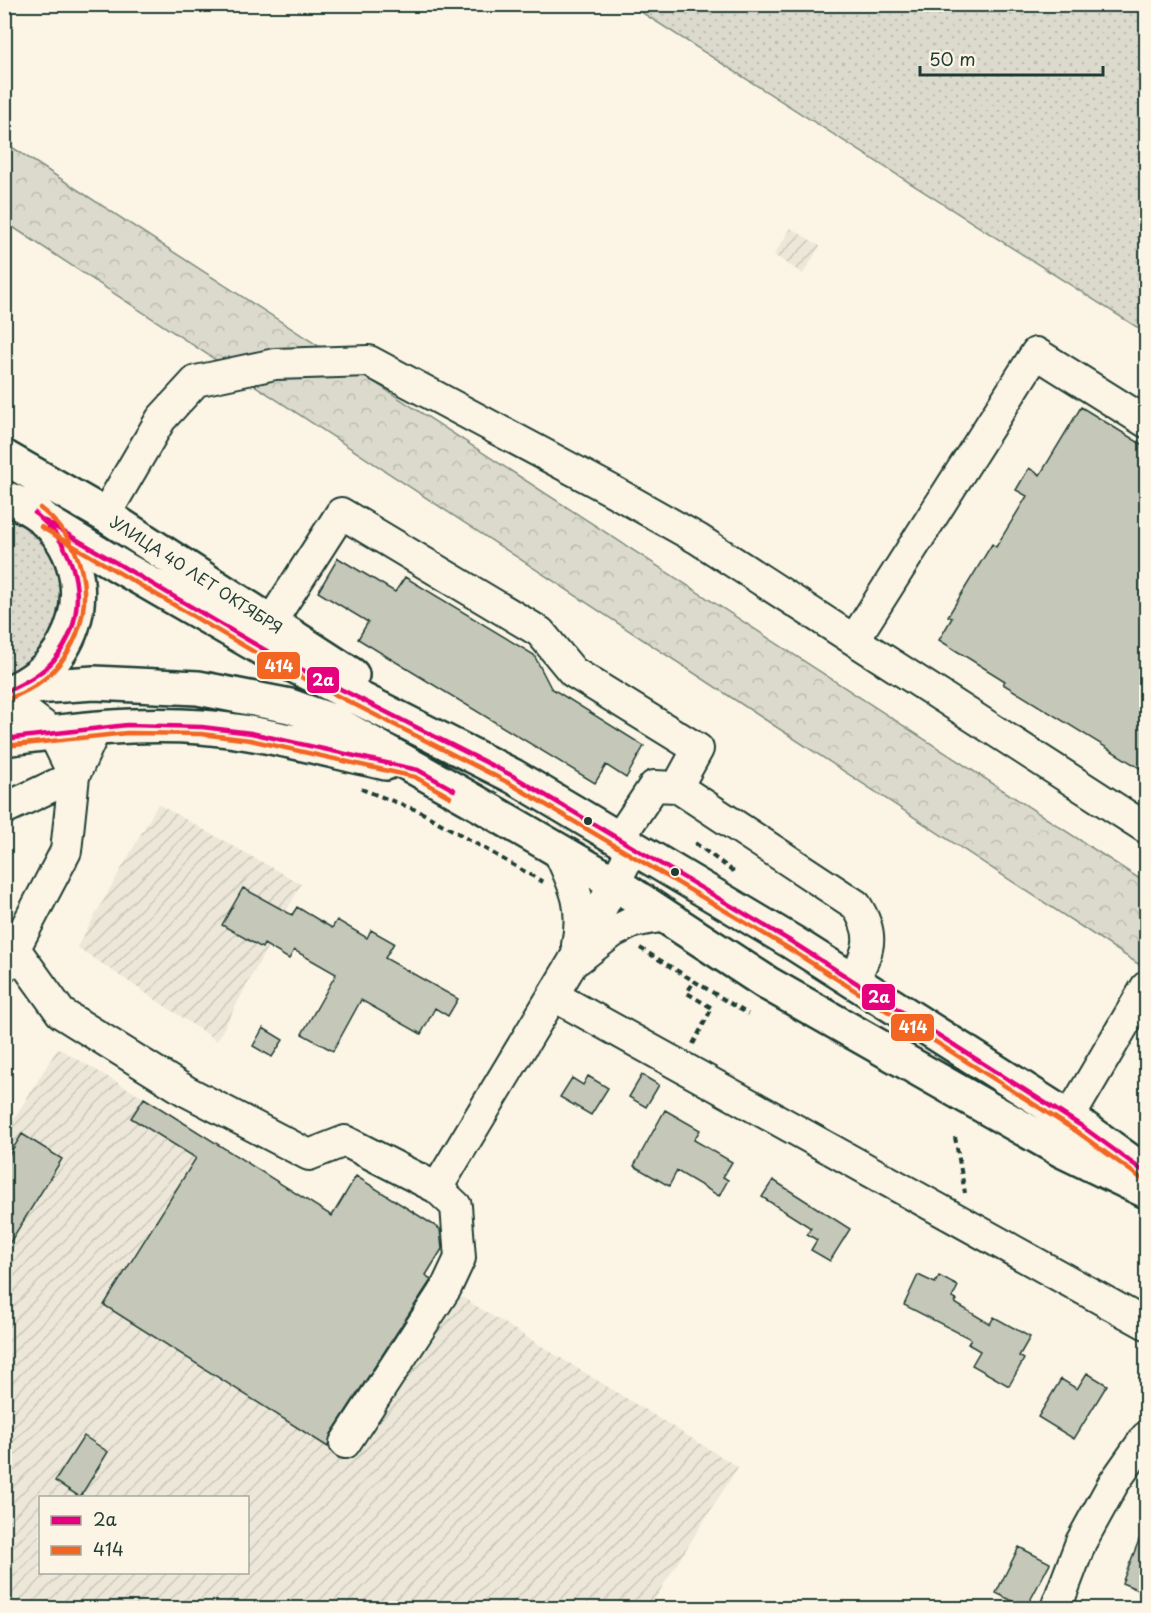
<svg xmlns="http://www.w3.org/2000/svg" width="1151" height="1613" font-family="'Playpen Sans',sans-serif">
<defs>
<pattern id="industrial-furrows" width="10" height="10" patternUnits="userSpaceOnUse" patternTransform="scale(1.5)"><rect width="10" height="10" fill="#ece7d8"/><path d="M-1 1l2-2M0 10L10 0M9 11l2-2" fill="none" stroke="#cac7ba"/></pattern>
<pattern id="grass-dots" width="8" height="8" patternUnits="userSpaceOnUse" patternTransform="scale(1.5)"><rect width="8" height="8" fill="#dcdacc"/><path d="M2 2h.1M6 6h.1" fill="none" stroke="#bcbcb0" stroke-width="1.8" stroke-linecap="round"/></pattern>
<pattern id="forest-crowns" width="20" height="18" patternUnits="userSpaceOnUse" patternTransform="scale(1.5)"><rect width="20" height="18" fill="#dcdacc"/><path d="M2 6a3 3 0 1 1 6 0M12 15a3 3 0 1 1 6 0" fill="none" stroke="#bcbcb0"/></pattern>
</defs>
<rect width="100%" height="100%" fill="#fcf5e5"/>
<filter id="ink" filterUnits="userSpaceOnUse"><feTurbulence type="fractalNoise" baseFrequency=".0167" numOctaves="2"/><feDisplacementMap in="SourceGraphic" scale="12" xChannelSelector="R" yChannelSelector="G"/><feConvolveMatrix kernelMatrix="1 2 1 2 8 2 1 2 1" color-interpolation-filters="sRGB"/></filter>
<g filter="url(#ink)">
<path fill="url(#industrial-furrows)" fill-rule="evenodd" d="M791 228 820 246 803 274 774 255Z
M158 804 301 884 217 1041 77 947Z
M58 1048 144 1098 331 1216 356 1176 450 1235 426 1275 738 1467 649 1608H5L4 1135ZM40 1498H248V1572H40Z"/>
<path fill="url(#grass-dots)" stroke="#7e8c80" stroke-width="1.5" d="M630 5H1146V333Z
M4 514C20 521 35 531 45 544 79 589 56 657 5 676Z"/>
<path fill="url(#forest-crowns)" stroke="#7e8c80" stroke-width="1.5" d="M4 142 1146 883V969L5 222Z"/>
<path fill="#c5c7b9" stroke="#1f3d34" stroke-width="1.5" d="M1081 407 1146 447V772L1003 684 1005 681 939 640 952 618 948 616 992 544 996 547 1027 496 1016 490 1029 468 1040 475Z
M338 558 395 592 405 577 534 655 551 688 644 746 626 778 606 765 595 783 358 639 368 622 318 592Z
M243 888 292 915 297 907 332 928 337 920 367 938 371 930 394 943 385 958 458 999 448 1016 435 1008 421 1034 361 1000 333 1051 302 1034 336 974 294 950 289 959 264 944 262 948 222 925Z
M263 1028 283 1040 272 1057 253 1046Z
M642 1075 659 1085 646 1107 629 1097Z
M588 1076 608 1088 591 1115 560 1097 572 1078 583 1085Z
M144 1098 332 1216 356 1176 440 1229 442 1249 426 1275 431 1280 331 1434 328 1447 104 1305 196 1158 131 1118Z
M665 1110 700 1130 694 1140 732 1162 723 1177 728 1180 719 1196 677 1171 669 1186 634 1166Z
M22 1134 62 1159 4 1252V1163Z
M773 1180 850 1229 830 1261 811 1250 817 1240 807 1234 811 1228 762 1197Z
M918 1275 935 1283 939 1276 958 1286 952 1298 957 1300 955 1303 990 1324 994 1317 1030 1337 1019 1356 1024 1359 1009 1386 972 1365 980 1351 968 1344 971 1339 904 1305Z
M1087 1373 1107 1385 1074 1439 1038 1417 1061 1379 1077 1389Z
M84 1436 108 1452 80 1497 55 1481Z
M1145 1525 1146 1526V1593L1122 1583Z
M1019 1547 1050 1563 1026 1608 996 1593Z"/>
<g fill="none" stroke-linecap="round" stroke-linejoin="round">
<defs>
<path id="minor" d="M1146 422 1036 353 854 640 1146 828
M105 515 161 419 196 381 275 364 369 361 611 490 698 539 854 640
M271 622 341 513 540 632 573 672 698 749 677 787 856 905C876 936 869 951 853 981
M4 696 53 733 74 776
M4 809 74 776
M618 840 654 786 677 787
M558 850C574 886 585 904 577 945
M15 949 61 1013 186 1091 309 1155 345 1141 437 1188 573 962 633 848
M578 959 613 932 633 922 664 916
M6 965 66 851 74 776 96 728
M554 996 1146 1324
M1069 1118 1146 987
M345 1443 446 1288 460 1258 456 1206 437 1188
M1056 1608 1081 1542 1113 1484 1146 1437"/>
<path id="major" d="M4 457 105 515 352 675
M4 498C97 525 102 645 18 688
M45 521 121 567 277 657 513 776 792 942 1080 1125 1146 1173
M19 688 94 683 198 688 290 706 332 721 472 800 613 882 767 983 1063 1151 1146 1191
M4 739C70 730 135 722 201 727 264 732 326 750 386 763"/>
</defs>
<use href="#minor" stroke="#1f3d34" stroke-width="34"/>
<use href="#major" stroke="#1f3d34" stroke-width="38"/>
<path stroke="#1f3d34" stroke-width="4" stroke-dasharray="6 4.5" stroke-linecap="butt" d="M361 789 419 811 543 882
M695 843 737 874
M640 948 748 1014
M693 1044 712 1008 687 993 694 981
M955 1137 965 1193"/>
<use href="#minor" stroke="#fcf5e5" stroke-width="30"/>
<use href="#major" stroke="#fcf5e5" stroke-width="33"/>
<defs>
<path id="bus-1" d="M45 521 277 657 513 776 792 942 1080 1125 1146 1173
M4 693C22 684 41 675 54 660 84 624 84 574 57 536 52 528 42 520 35 513
M4 739 127 725 202 727 251 733 418 770 454 790"/>
<path id="bus-2" d="M41 527 273 663 509 783 788 948 1076 1131 1142 1179
M7 700C17 695 28 691 36 685 87 651 100 580 63 531 57 522 48 515 40 508
M5 746 127 733 201 734 250 740 415 777 450 797"/>
</defs>
<use href="#bus-1" stroke="#fcf5e5" stroke-width="9"/>
<use href="#bus-2" stroke="#fcf5e5" stroke-width="9"/>
<use href="#bus-1" stroke="#e5007d" stroke-width="4.5"/>
<use href="#bus-2" stroke="#f26522" stroke-width="4.5"/>
</g>
</g>
<g fill="#1f3d34" stroke="#fcf5e5" stroke-width="2">
<circle cx="588" cy="821" r="5"/>
<circle cx="675" cy="872" r="5"/>
</g>
<g text-anchor="middle" dominant-baseline="central" stroke-width="6" stroke-linejoin="round" paint-order="stroke">
<g font-size="16" fill="#1f3d34" stroke="#fcf5e5">
<text transform="translate(197 574) rotate(33)">УЛИЦА 40 ЛЕТ ОКТЯБРЯ</text>
</g>
</g>
<g stroke="#fcf5e5" stroke-width="2">
<rect x="256" y="651" width="45" height="29" rx="6" fill="#f26522"/>
<rect x="306" y="666" width="34" height="28" rx="6" fill="#e5007d"/>
<rect x="861" y="983" width="35" height="28" rx="6" fill="#e5007d"/>
<rect x="890" y="1013" width="45" height="29" rx="6" fill="#f26522"/>
</g>
<g font-size="16" text-anchor="middle" font-weight="bold" fill="#fff">
<text x="279" y="672">414</text>
<text x="323" y="686">2а</text>
<text x="879" y="1003">2а</text>
<text x="913" y="1033">414</text>
</g>
<rect width="1151" height="1613" fill="none" stroke="#fcf5e5" stroke-width="24"/>
<rect x="12" y="12" width="1127" height="1589" fill="none" stroke="#1f3d34" stroke-width="2" filter="url(#ink)"/>
<rect x="39" y="1496" width="210" height="78" fill="#fcf5e5" stroke="#a4ab9e" stroke-width="1.5"/>
<rect x="51" y="1516" width="30" height="9" fill="#e5007d" stroke="#a4ab9e" stroke-width="1.5"/>
<text x="93" y="1526" font-size="18" fill="#1f3d34">2а</text>
<rect x="51" y="1546" width="30" height="9" fill="#f26522" stroke="#a4ab9e" stroke-width="1.5"/>
<text x="93" y="1556" font-size="18" fill="#1f3d34">414</text>
<path d="M920 66v9h183v-9" fill="none" stroke="#1f3d34" stroke-width="3"/>
<text x="929" y="66" font-size="18" fill="#1f3d34" stroke="#fcf5e5" stroke-width="4.5" paint-order="stroke">50 m</text>
</svg>
